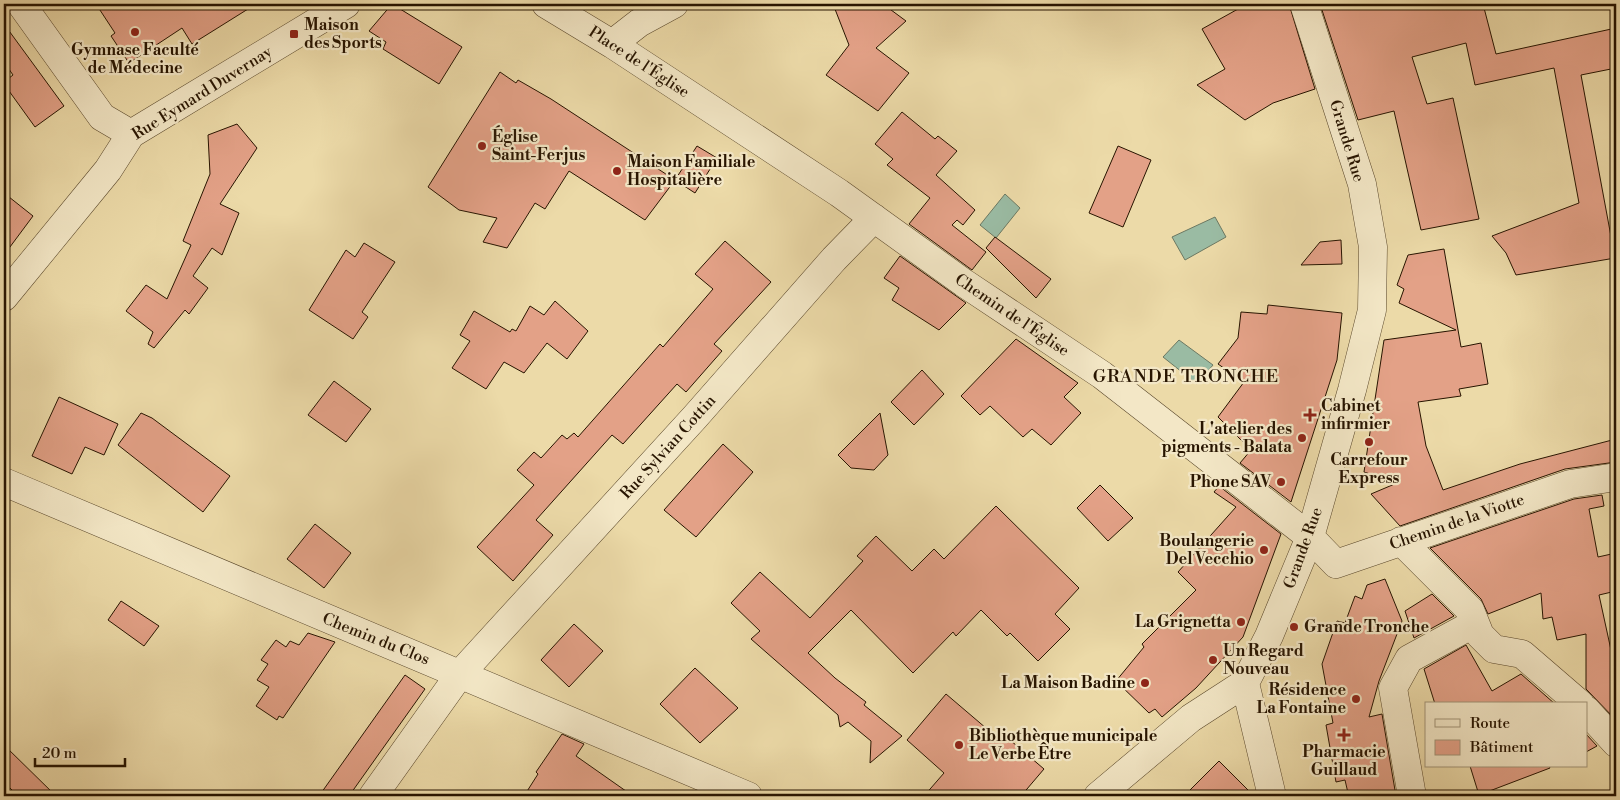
<svg xmlns="http://www.w3.org/2000/svg" width="1620" height="800" font-family="'Libre Bodoni',serif">
<rect width="100%" height="100%" fill="#ecdaa8"/>
<filter id="stains"><feTurbulence type="fractalNoise" baseFrequency=".004" numOctaves="4"/><feColorMatrix values="0 0 0 0 .2 0 0 0 0 .09 0 0 0 0 .02 0 0 0 .5 -.17"/></filter>
<radialGradient id="worn" r=".72"><stop offset=".6" stop-color="#630" stop-opacity="0"/><stop offset="1" stop-color="#630" stop-opacity=".3"/></radialGradient>
<path fill="#9abba3" stroke="#6c7862" d="M1005 194 1020 208 996 238 980 225Z
M1215 217 1226 237 1185 260 1172 237Z
M1179 340 1213 365 1197 384 1163 357Z"/>
<path fill="#e3a187" stroke="#271400" d="M96 4H256L192 44 182 28 129 63 111 36 115 33Z
M392 4 462 47 439 84 383 49 386 42 369 31Z
M833 4H883L906 21 876 48 909 73 878 111 826 75 849 45Z
M1247 4H1289L1315 89 1273 103 1245 120 1197 85 1225 69 1202 29Z
M1320 4H1483L1496 54 1616 28V68L1581 75 1615 258 1516 275 1506 253 1492 236 1579 203 1554 68 1475 85 1466 43 1412 57 1427 104 1453 98 1479 219 1421 230 1394 111 1358 120Z
M4 24 64 106 35 127 4 84V82L13 75 4 62Z
M500 72 516 83 518 80 551 99 675 180 645 220 569 171 545 209 535 203 507 248 483 242 497 218 459 210 428 187Z
M902 112 935 139 938 136 957 151 936 175 975 210 963 225 957 220 952 225 986 252 972 270 909 224 930 198 887 165 893 159 875 144Z
M237 124 257 148 220 204 239 213 222 255 212 248 193 276 208 288 189 314 185 310 154 348 148 344 153 332 126 311 146 285 167 299 191 245 183 241 210 174 208 135Z
M697 146 717 158 695 193 675 180Z
M1118 146 1151 160 1123 227 1089 213Z
M4 193 33 216 4 255Z
M995 237 1051 279 1036 298 986 248Z
M1341 240 1342 264 1301 265 1320 242Z
M725 241 771 282 714 344 722 351 686 392 677 384 623 444 612 435 536 520 553 535 513 581 477 547 534 485 517 470 534 452 541 458 562 435 567 439 574 433 578 437 660 344 663 347 713 289 695 274Z
M364 243 395 262 362 312 368 317 353 339 309 310 346 250 355 257Z
M1444 249 1461 347 1481 343 1488 384 1459 389 1461 396 1418 402 1426 446 1443 490 1520 464 1616 439V462L1565 469 1400 526 1371 494 1397 483 1364 472 1384 340 1456 330 1399 303 1404 289 1397 285 1408 255Z
M900 256 966 303 939 330 892 300 899 288 884 278Z
M555 301 588 331 567 359 547 343 524 373 504 362 486 389 452 368 470 341 460 335 474 311 510 332 512 329 516 331 530 306 544 315Z
M1268 305 1342 313 1337 360 1291 502 1240 463 1251 450 1218 417 1244 382 1218 364 1238 338 1241 312 1267 314Z
M1016 339 1078 383 1064 397 1081 413 1051 445 1032 429 1023 437 990 406 980 415 961 396Z
M922 370 944 394 914 425 891 402Z
M334 381 371 409 346 442 308 415Z
M59 397 118 424 104 455 85 447 72 474 32 456Z
M141 413 152 418 230 476 203 512 118 445Z
M880 413 888 455 874 470 851 468 838 455Z
M723 444 753 472 696 537 664 510Z
M1100 485 1133 518 1108 541 1077 508Z
M1219 486 1281 534 1243 637 1196 688 1162 717 1155 709 1149 713 1116 681 1144 647 1142 644 1196 590 1178 572 1236 507 1214 492Z
M1602 495 1604 506 1589 509 1598 557 1616 553V591L1599 595 1616 673V720L1586 689V634L1557 640 1552 617 1543 619 1541 593 1488 614 1481 599 1430 548 1574 499Z
M996 506 1079 588 1055 614 1070 629 1038 661 1010 633 1007 636 981 610 956 636 953 632 913 673 851 610 808 653 835 678 866 702 864 705 902 736 870 763 871 741 848 722 840 727 838 715 751 639 760 631 731 603 760 572 810 618 863 561 857 556 876 536 912 571 934 549 944 559Z
M315 524 351 553 324 588 287 559Z
M1385 579 1402 621 1379 681 1369 717 1382 714 1396 796H1364L1348 793 1345 780 1336 782 1326 725 1333 723 1322 664 1337 621 1345 623 1355 596 1362 599 1367 585Z
M1432 594 1454 616 1414 638 1405 611Z
M121 601 159 626 144 646 108 620Z
M574 624 603 651 569 687 541 660Z
M308 633 335 642 283 718 279 716 277 720 256 706 269 687 257 680 268 664 261 660 276 640 286 647 290 641 299 645Z
M1466 645 1492 691 1521 674 1555 704H1435L1424 669Z
M695 668 738 708 700 743 660 704Z
M405 675 425 689 349 796H319Z
M946 694 1000 740 1003 734 1044 769 1021 796H924L944 773 907 740Z
M562 734 584 744 576 756 633 796H524L538 774 536 772Z
M1586 734 1597 746 1586 752Z
M4 745 56 796H18L4 782Z
M1219 761 1254 796H1184Z
M1470 766H1549L1550 768 1479 795Z"/>
<g fill="none" stroke-linecap="round" stroke-linejoin="round">
<defs>
<path id="minor" d="M21 4 102 117 131 134
M546 4 612 44 839 193 964 283 1102 375 1310 537 1336 564 1570 484 1616 477
M612 44 639 23 674 4
M4 297 108 170 131 134 346 4
M4 482 748 796
M1401 541 1470 610 1480 635 1494 649 1522 654 1580 704
M1586 710 1616 743
M373 796 460 674 695 417 834 259 874 218
M1098 796 1191 718 1245 683
M1272 796 1245 683 1269 636 1310 537 1352 390 1372 310 1373 247 1362 184 1304 4
M1412 796 1393 688 1409 659 1475 623"/>
</defs>
<use href="#minor" stroke="#58462a" stroke-width="29"/>
<use href="#minor" stroke="#f3e7c6" stroke-width="28"/>
</g>
<g fill="#8f2418" stroke="#f3e7c6" stroke-width="2">
<circle cx="135" cy="32" r="5"/>
<rect x="289" y="29" width="10" height="10" rx="2.5"/>
<circle cx="482" cy="146" r="5"/>
<circle cx="617" cy="171" r="5"/>
<path d="M1307.5 407.5h5v5h5v5h-5v5h-5v-5h-5v-5h5z"/>
<circle cx="1302" cy="438" r="5"/>
<circle cx="1369" cy="442" r="5"/>
<circle cx="1281" cy="482" r="5"/>
<circle cx="1264" cy="550" r="5"/>
<circle cx="1241" cy="622" r="5"/>
<circle cx="1294" cy="627" r="5"/>
<circle cx="1213" cy="660" r="5"/>
<circle cx="1145" cy="683" r="5"/>
<circle cx="1356" cy="699" r="5"/>
<path d="M1341.5 727.5h5v5h5v5h-5v5h-5v-5h-5v-5h5z"/>
<circle cx="959" cy="745" r="5"/>
</g>
<g text-anchor="middle" dominant-baseline="central" stroke-width="4.5" stroke-linejoin="round" paint-order="stroke">
<g font-size="16" font-weight="bold" fill="#271400" stroke="#f3e7c6" text-anchor="start">
<text x="304" y="25">Maison<tspan x="304" dy="18">des Sports</tspan></text>
<text x="135" y="50" text-anchor="middle">Gymnase Faculté<tspan x="135" dy="18">de Médecine</tspan></text>
<text x="492" y="137">Église<tspan x="492" dy="18">Saint-Ferjus</tspan></text>
<text x="627" y="162">Maison Familiale<tspan x="627" dy="18">Hospitalière</tspan></text>
<text x="1321" y="406">Cabinet<tspan x="1321" dy="18">infirmier</tspan></text>
<text x="1292" y="429" text-anchor="end">L'atelier des<tspan x="1292" dy="18">pigments - Balata</tspan></text>
<text x="1369" y="460" text-anchor="middle">Carrefour<tspan x="1369" dy="18">Express</tspan></text>
<text x="1271" y="482" text-anchor="end">Phone SAV</text>
<text x="1254" y="541" text-anchor="end">Boulangerie<tspan x="1254" dy="18">Del Vecchio</tspan></text>
<text x="1231" y="622" text-anchor="end">La Grignetta</text>
<text x="1304" y="627">Grande Tronche</text>
<text x="1223" y="651">Un Regard<tspan x="1223" dy="18">Nouveau</tspan></text>
<text x="1135" y="683" text-anchor="end">La Maison Badine</text>
<text x="1346" y="690" text-anchor="end">Résidence<tspan x="1346" dy="18">La Fontaine</tspan></text>
<text x="969" y="736">Bibliothèque municipale<tspan x="969" dy="18">Le Verbe Être</tspan></text>
<text x="1344" y="752" text-anchor="middle">Pharmacie<tspan x="1344" dy="18">Guillaud</tspan></text>
</g>
<g font-size="16" fill="#271400" stroke="#f3e7c6">
<text transform="translate(639 62) rotate(33)">Place de l'Église</text>
<text transform="translate(202 93) rotate(-32)">Rue Eymard Duvernay</text>
<text transform="translate(1347 141) rotate(73)">Grande Rue</text>
<text transform="translate(1012 315) rotate(34)">Chemin de l'Église</text>
<text transform="translate(668 447) rotate(-48)">Rue Sylvian Cottin</text>
<text transform="translate(1457 522) rotate(-19)">Chemin de la Viotte</text>
<text transform="translate(1303 548) rotate(-70)">Grande Rue</text>
<text transform="translate(376 639) rotate(22)">Chemin du Clos</text>
</g>
<g font-size="18" letter-spacing="1" fill="#271400" stroke="#f3e7c6">
<text x="1186" y="376">GRANDE TRONCHE</text>
</g>
</g>
<rect width="1620" height="800" fill="none" stroke="#ecdaa8" stroke-width="20"/>
<rect x="5" y="5" width="1610" height="790" fill="none" stroke="#271400" stroke-width="2.5"/>
<rect x="10" y="10" width="1600" height="780" fill="none" stroke="#271400"/>
<rect x="1425" y="702" width="162" height="65" fill="#f3e7c6" stroke="#a19377"/>
<rect x="1435" y="719" width="25" height="8" fill="#f3e7c6" stroke="#a19377"/>
<text x="1470" y="728" font-size="15" fill="#271400">Route</text>
<rect x="1435" y="740" width="25" height="15" fill="#e3a187" stroke="#a19377"/>
<text x="1470" y="752" font-size="15" fill="#271400">Bâtiment</text>
<path d="M35 758v8h90v-8" fill="none" stroke="#271400" stroke-width="2.5"/>
<text x="42" y="758" font-size="15" fill="#271400" stroke="#f3e7c6" stroke-width="4" paint-order="stroke">20 m</text>
<rect width="100%" height="100%" filter="url(#stains)"/>
<rect width="100%" height="100%" fill="url(#worn)"/>
</svg>
